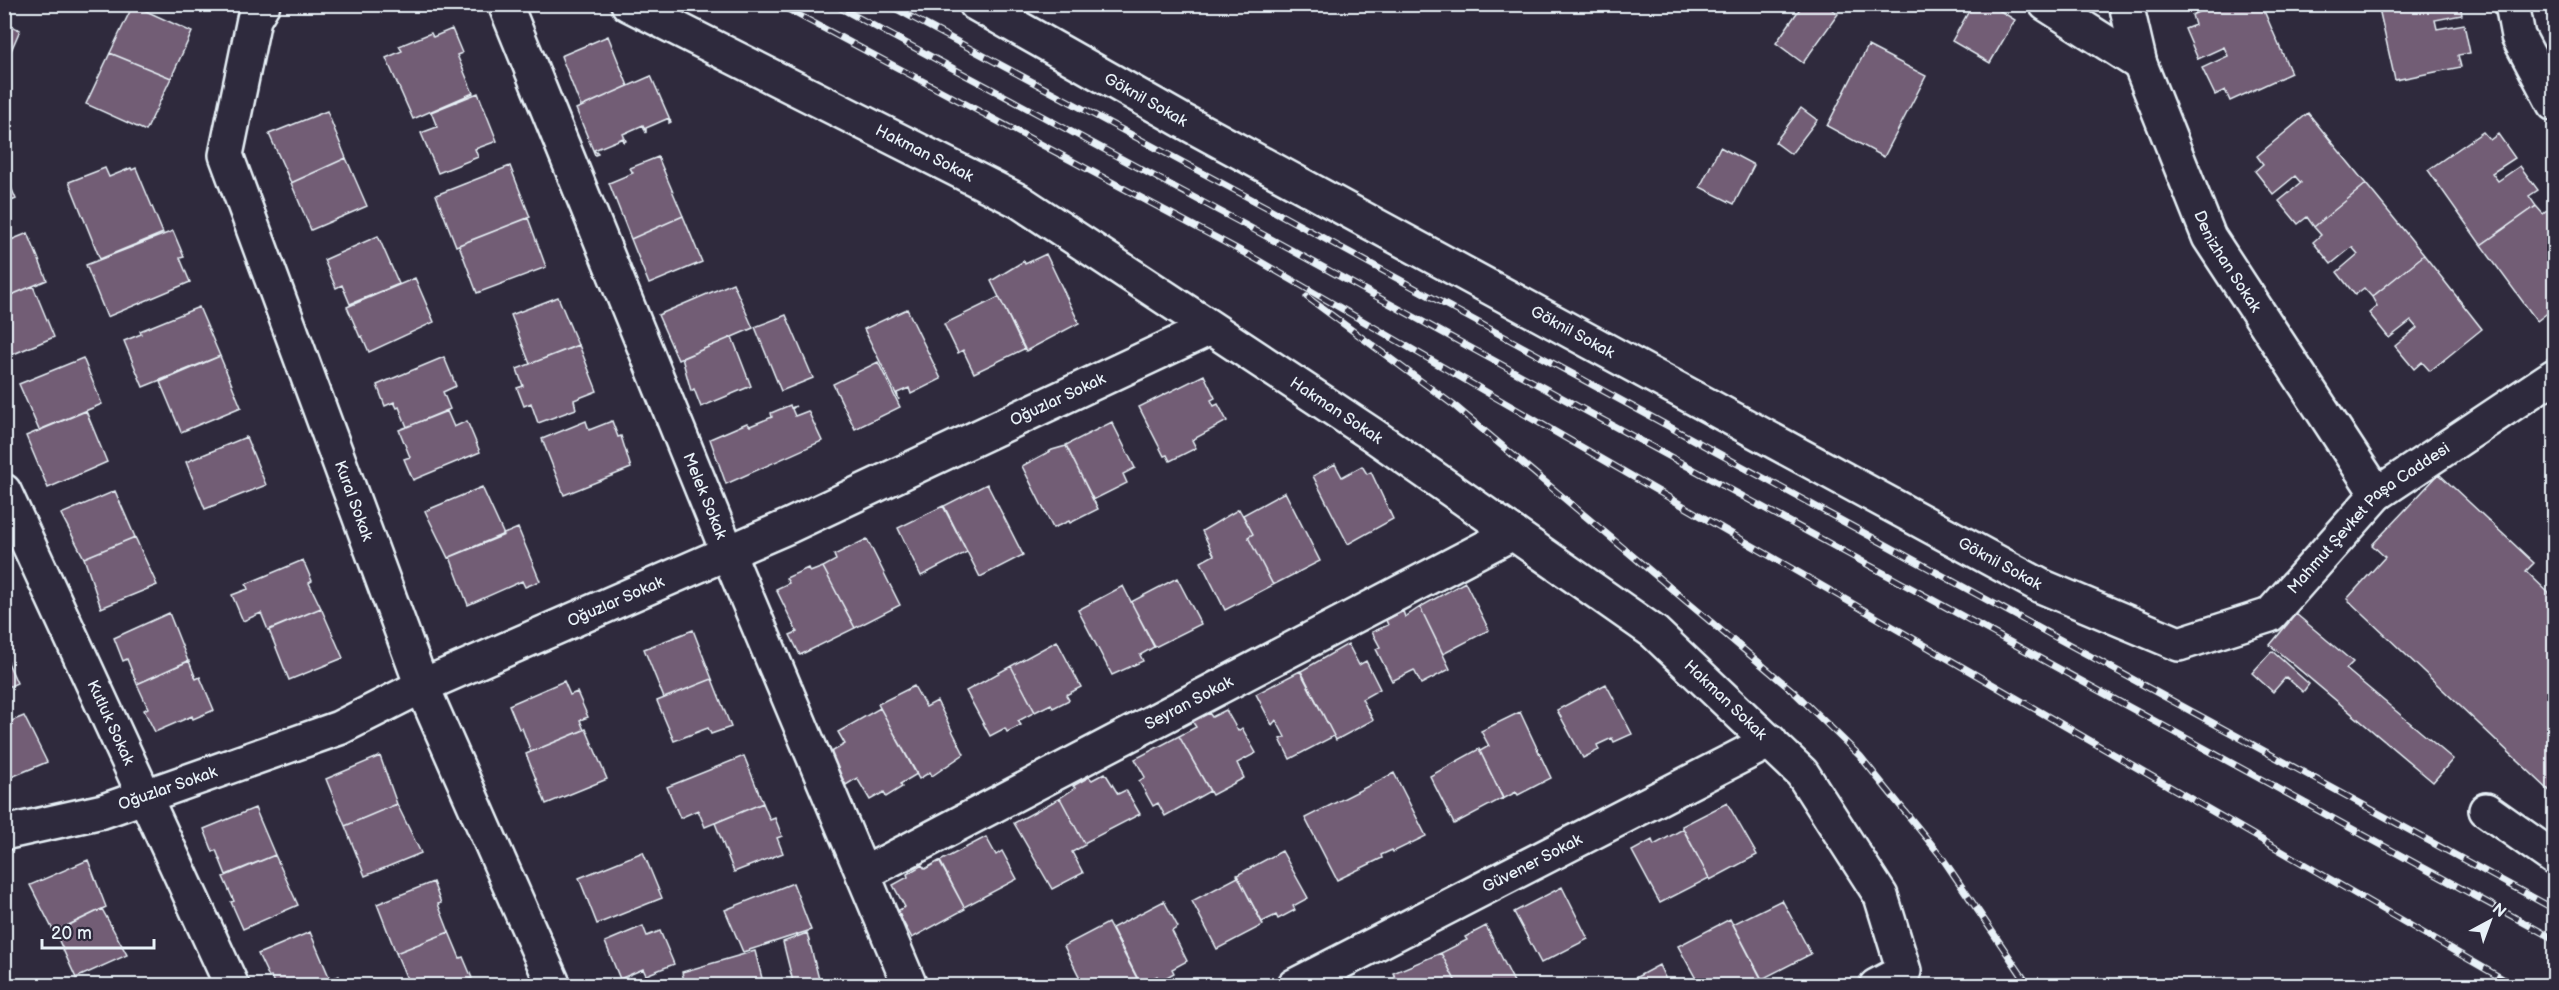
<svg xmlns="http://www.w3.org/2000/svg" width="2559" height="990" font-family="'Balsamiq Sans',sans-serif">
<rect width="100%" height="100%" fill="#2f2a3d"/>
<filter id="ink" filterUnits="userSpaceOnUse"><feTurbulence type="fractalNoise" baseFrequency=".0167" numOctaves="2"/><feDisplacementMap in="SourceGraphic" scale="12" xChannelSelector="R" yChannelSelector="G"/><feConvolveMatrix kernelMatrix="1 2 1 2 8 2 1 2 1" color-interpolation-filters="sRGB"/></filter>
<g filter="url(#ink)">
<path fill="#725d74" stroke="#e8f1f8" stroke-width="1.5" d="M1803 4H1825L1838 14 1803 63 1776 43Z
M1973 4H1989L2015 20 1990 63 1952 41Z
M2214 4H2261L2291 73 2230 101 2225 90 2215 95 2202 68 2228 56 2224 47 2198 59 2185 29 2195 25 2192 15Z
M2378 4H2460L2462 15 2435 20 2437 29 2464 24 2470 53 2458 55 2461 67 2395 80Z
M133 5 192 32 171 78 110 53Z
M4 23 20 30 4 67Z
M452 29 462 53 457 55 473 93 413 119 386 58 402 51 399 46 431 33 433 37Z
M608 36 628 86 581 107 561 56Z
M1868 46 1926 76 1884 157 1827 126Z
M110 53 171 78 146 131 86 104Z
M651 76 671 122 669 123V118L646 128V133L643 125 623 134 626 141 624 142 623 138 594 150 598 154 595 155 576 109Z
M478 93 497 141 475 149 478 157 438 173 421 133 437 127 431 112Z
M1801 108 1817 120 1791 154 1775 142Z
M327 111 346 158 291 183 269 134Z
M2308 113 2366 184 2314 227 2307 217 2298 224 2279 201 2301 183 2295 176 2273 194 2255 171 2263 164 2257 156Z
M2483 132 2490 140 2498 134 2515 158 2492 173 2498 181 2520 166 2538 190 2529 196 2536 206 2481 245 2428 170Z
M1720 147 1754 165 1734 204 1700 187Z
M658 157 683 216 631 239 609 183 633 173 630 168Z
M346 158 367 206 311 230 291 183Z
M510 166 530 217 456 246 436 195Z
M105 168 109 177 131 168 132 170 136 168 163 233 100 259 69 182Z
M4 171 16 199 4 204Z
M2366 184 2424 255 2372 297 2364 288 2355 295 2337 272 2358 254 2352 247 2331 264 2313 242 2321 235 2314 227Z
M2536 206 2543 214 2552 207 2554 211V245L2548 250 2554 257V308L2537 321 2481 245Z
M683 216 702 262 649 284 631 239Z
M528 218 546 267 477 293 459 245Z
M173 231 184 257 180 258 190 282 107 317 86 265Z
M28 233 47 280 4 298V250L8 249 6 242Z
M378 236 399 284 350 304 342 285 336 288 324 260Z
M1046 254 1079 323 1026 351 991 281 1024 261 1025 264Z
M2424 255 2482 329 2430 371 2422 362 2414 369 2395 346 2417 328 2411 321 2389 338 2369 313 2377 306 2372 297Z
M415 278 434 322 369 352 362 336 360 337 347 307Z
M733 283 753 328 678 360 658 315Z
M33 286 54 337 4 358V298Z
M558 297 578 345 530 364 511 315Z
M999 297 1024 349 974 373 963 350 958 353 944 324Z
M199 307 220 356 143 387 124 341 141 334 140 331Z
M907 309 941 379 911 394 909 388 897 393 899 400 864 329Z
M786 315 813 378 781 391 755 327Z
M732 337 751 386 701 407 694 389 691 391 682 358Z
M579 345 597 391 574 400 576 409 538 423 531 403 524 406 517 388 523 386 517 369Z
M220 356 241 407 181 432 160 382Z
M444 357 456 386 443 392 450 409 407 427 399 407 397 408 394 402 385 406 377 385Z
M83 358 102 404 39 430 19 384Z
M878 362 900 407 855 429 833 384Z
M1204 375 1215 398 1211 400 1214 406 1218 404 1227 421 1192 440 1196 448 1170 461 1167 455 1164 456 1139 407Z
M790 405 791 408 796 406 792 409 795 416 808 411 822 441 726 484 710 439 747 423 750 426 772 417 771 413Z
M86 411 107 462 48 488 26 436Z
M447 411 454 427 467 421 480 452 413 480 404 459 410 457 399 430Z
M586 421 589 430 612 421 618 437 621 436 631 468 564 495 542 439Z
M1112 422 1135 468 1123 474 1127 483 1093 500 1066 445Z
M246 437 266 485 205 509 186 462Z
M1066 446 1098 509 1070 523 1069 521 1053 528 1022 466 1052 450Z
M1335 464 1342 477 1362 466 1367 474 1371 472 1393 519 1348 544 1313 476Z
M2439 474 2534 563 2526 571 2554 598V795L2347 599 2385 557 2372 545Z
M987 484 1023 555 980 577 944 506Z
M482 487 504 535 448 558 425 511Z
M115 491 135 537 84 558 61 514Z
M1285 492 1320 561 1273 585 1248 537 1253 534 1243 515Z
M943 506 967 552 921 576 898 528Z
M1239 509 1253 534 1248 537 1273 585 1225 610 1201 562 1214 555 1202 531Z
M518 528 540 581 525 587 522 581 468 605 450 557Z
M135 537 157 585 101 608 84 558Z
M867 539 900 605 855 628 823 567 836 560 834 555Z
M303 560 312 581 309 583 321 608 268 630 261 613 243 621 232 595 248 589 246 584Z
M823 567 855 628 800 655 790 635 797 632 776 589 789 583 786 578 808 568 810 572Z
M1177 578 1201 624 1155 647 1131 602Z
M1465 582 1489 630 1443 654 1420 607Z
M1123 586 1154 647 1140 655 1143 661 1112 675 1078 610Z
M1420 607 1450 669 1421 684 1414 670 1392 681 1376 649 1380 647 1372 632 1388 625 1386 620 1403 611 1405 617Z
M321 608 343 658 289 680 269 630Z
M169 613 188 661 137 684 127 659 123 661 114 638Z
M2296 614 2353 662 2346 669 2453 759 2433 782 2270 645Z
M693 630 712 679 664 698 644 649Z
M1057 641 1081 687 1066 695 1069 700 1053 708 1051 704 1035 712 1011 666Z
M1348 644 1359 665 1366 661 1380 689 1362 699 1373 720 1336 740 1301 671Z
M2272 651 2309 684 2303 692 2286 677 2273 692 2252 673Z
M6 658 17 683 4 689V659Z
M189 661 196 679 200 677 214 710 193 719 192 716 155 732 144 710 148 708 137 684Z
M1011 666 1035 712 1018 721 1021 725 1007 732 1005 728 990 736 966 691Z
M1300 671 1334 736 1290 759 1280 739 1285 737 1276 720 1272 725 1256 694Z
M712 679 731 727 711 734 708 728 674 741 657 701Z
M564 681 570 695 577 692 588 717 580 720 584 730 531 752 522 728 519 729 509 705Z
M1606 684 1632 734 1614 742 1612 738 1597 745 1599 750 1583 758 1557 710Z
M914 686 926 707 937 701 964 754 932 776 930 772 919 779 878 704Z
M880 708 917 774 900 784 902 787 886 797 884 792 870 800 857 778 846 785 828 754 845 744 838 732Z
M1226 710 1238 731 1242 728 1256 753 1237 763 1244 778 1212 795 1179 736 1196 727 1192 721 1209 713 1212 717Z
M1520 712 1551 778 1518 795 1516 792 1503 799 1480 751 1489 746 1481 731Z
M24 716 47 762 4 780V724Z
M586 729 607 779 546 804 526 754Z
M1179 736 1210 791 1165 816 1158 803 1153 806 1139 781 1145 777 1135 759Z
M1479 749 1503 798 1454 824 1430 776Z
M380 756 397 804 345 826 326 779Z
M744 756 763 803 705 827 698 810 680 818 667 787Z
M1105 773 1118 794 1126 790 1140 814 1084 843 1060 798 1075 788 1073 786 1089 777 1092 780Z
M1394 773 1426 836 1393 852 1392 850 1381 855 1382 858 1337 880 1305 818Z
M1060 798 1085 845 1072 852 1083 873 1052 889 1014 823Z
M763 803 770 820 775 818 782 836 777 838 783 853 734 872 715 823Z
M1727 803 1757 855 1710 880 1682 826Z
M397 804 421 853 365 876 345 826Z
M255 808 275 855 226 875 216 850 213 852 204 829Z
M1683 829 1709 878 1660 903 1632 851 1652 840 1654 845Z
M986 837 996 855 1002 851 1017 879 964 907 940 861Z
M1282 851 1308 898 1293 906 1295 910 1278 919 1276 915 1262 922 1237 875Z
M643 852 662 898 597 924 579 878Z
M275 855 298 905 243 929 231 902 234 901 223 877Z
M88 860 106 907 54 932 30 885Z
M939 861 965 909 912 938 897 911 905 907 893 885 908 877 907 874 922 865 925 869Z
M1238 877 1263 925 1217 949 1192 901Z
M433 882 441 903 438 904 449 932 396 953 377 904Z
M793 883 811 930 743 952 725 910Z
M1562 887 1588 939 1541 963 1514 912Z
M1782 900 1811 954 1762 979 1733 924Z
M1164 901 1178 927 1172 931 1187 961 1172 969 1174 973 1160 981 1157 976 1141 985 1112 928Z
M102 909 127 955 76 978 55 932Z
M1730 919 1765 986H1700L1678 946Z
M1108 923 1141 986H1084L1064 946Z
M643 926 647 936 660 931 674 964 646 975 643 969 620 979 605 942Z
M1486 926 1516 986H1458L1441 953 1467 940 1465 937Z
M310 932 330 979 316 986H275L271 976 269 977 258 954Z
M449 932 460 958 463 957 472 978 453 986H410L396 953Z
M807 933 820 983 825 982 826 986H794L783 942Z
M755 951 764 986H685L682 972Z
M1441 953 1458 986H1400L1393 973Z
M1659 965 1669 986H1620Z
M339 976 343 986H316L326 981Z"/>
<g fill="none" stroke-linecap="round" stroke-linejoin="round">
<defs>
<g id="minor">
<path id="s1" d="M263 4 254 19 226 155 422 686 554 986"/>
<path id="s2" d="M505 4 728 553 910 986"/>
<path id="s3" d="M628 4 1019 201 1373 435 1654 632 1802 773 1881 896 1904 971 1876 986"/>
<path id="s4" d="M976 4 1183 121 2041 586 2179 644 2270 615 2377 494 2554 376"/>
<path d="M2046 4 2140 64"/>
<path id="s5" d="M2126 4 2140 64 2209 237 2377 494"/>
<path d="M2512 4 2518 36 2554 104"/>
<path id="s6" d="M4 491 232 986"/>
<path d="M2486 810 2554 858"/>
<path id="s7" d="M4 833 103 811 339 728 422 686 789 526 1210 328"/>
<path id="s8" d="M863 874 1513 533"/>
<path id="s9" d="M1294 986 1770 741"/>
</g>
</defs>
<use href="#minor" stroke="#e8f1f8" stroke-width="38"/>
<use href="#minor" stroke="#2f2a3d" stroke-width="33"/>
<defs>
<path id="rail" d="M778 4 1254 258 2515 986
M833 4 1262 234 2554 939
M887 4 1270 209 2554 909
M1307 297 1456 407 1794 692 1860 756 1941 856 2029 986"/>
</defs>
<use href="#rail" stroke="#e8f1f8" stroke-width="7"/>
<use href="#rail" stroke="#2f2a3d" stroke-width="4.5" stroke-dasharray="14" stroke-linecap="butt"/>
</g>
</g>
<g text-anchor="middle" dominant-baseline="central" stroke-width="4.5" stroke-linejoin="round" paint-order="stroke">
<g font-size="16" fill="#e8f1f8" stroke="#2f2a3d">
<text stroke="none"><textPath href="#s4" startOffset="195">Göknil Sokak</textPath></text>
<text stroke="none"><textPath href="#s3" startOffset="332">Hakman Sokak</textPath></text>
<text stroke="none"><textPath href="#s5" startOffset="278">Denizhan Sokak</textPath></text>
<text stroke="none"><textPath href="#s4" startOffset="681">Göknil Sokak</textPath></text>
<text stroke="none"><textPath href="#s7" startOffset="1142">Oğuzlar Sokak</textPath></text>
<text stroke="none"><textPath href="#s3" startOffset="818">Hakman Sokak</textPath></text>
<text stroke="none"><textPath href="#s2" startOffset="531">Melek Sokak</textPath></text>
<text stroke="none"><textPath href="#s1" startOffset="525">Kural Sokak</textPath></text>
<text stroke="none"><textPath href="#s4" startOffset="1598">Mahmut Şevket Paşa Caddesi</textPath></text>
<text stroke="none"><textPath href="#s4" startOffset="1167">Göknil Sokak</textPath></text>
<text stroke="none"><textPath href="#s7" startOffset="656">Oğuzlar Sokak</textPath></text>
<text stroke="none"><textPath href="#s3" startOffset="1304">Hakman Sokak</textPath></text>
<text stroke="none"><textPath href="#s8" startOffset="368">Seyran Sokak</textPath></text>
<text stroke="none"><textPath href="#s6" startOffset="255">Kutluk Sokak</textPath></text>
<text stroke="none"><textPath href="#s7" startOffset="170">Oğuzlar Sokak</textPath></text>
<text stroke="none"><textPath href="#s9" startOffset="268">Güvener Sokak</textPath></text>
</g>
</g>
<rect width="2559" height="990" fill="none" stroke="#2f2a3d" stroke-width="24"/>
<rect x="12" y="12" width="2535" height="966" fill="none" stroke="#e8f1f8" stroke-width="2" filter="url(#ink)"/>
<g transform="translate(2490 921) rotate(41)" stroke="#2f2a3d" stroke-width="4.5" paint-order="stroke">
<path d="M0-4.5L10 22L0 15L-10 22Z" fill="#e8f1f8"/>
<text y="-9" font-size="16" font-weight="bold" text-anchor="middle" fill="#e8f1f8">N</text>
</g>
<path d="M42 939v9h112v-9" fill="none" stroke="#e8f1f8" stroke-width="3"/>
<text x="51" y="939" font-size="18" fill="#e8f1f8" stroke="#2f2a3d" stroke-width="4.5" paint-order="stroke">20 m</text>
</svg>
